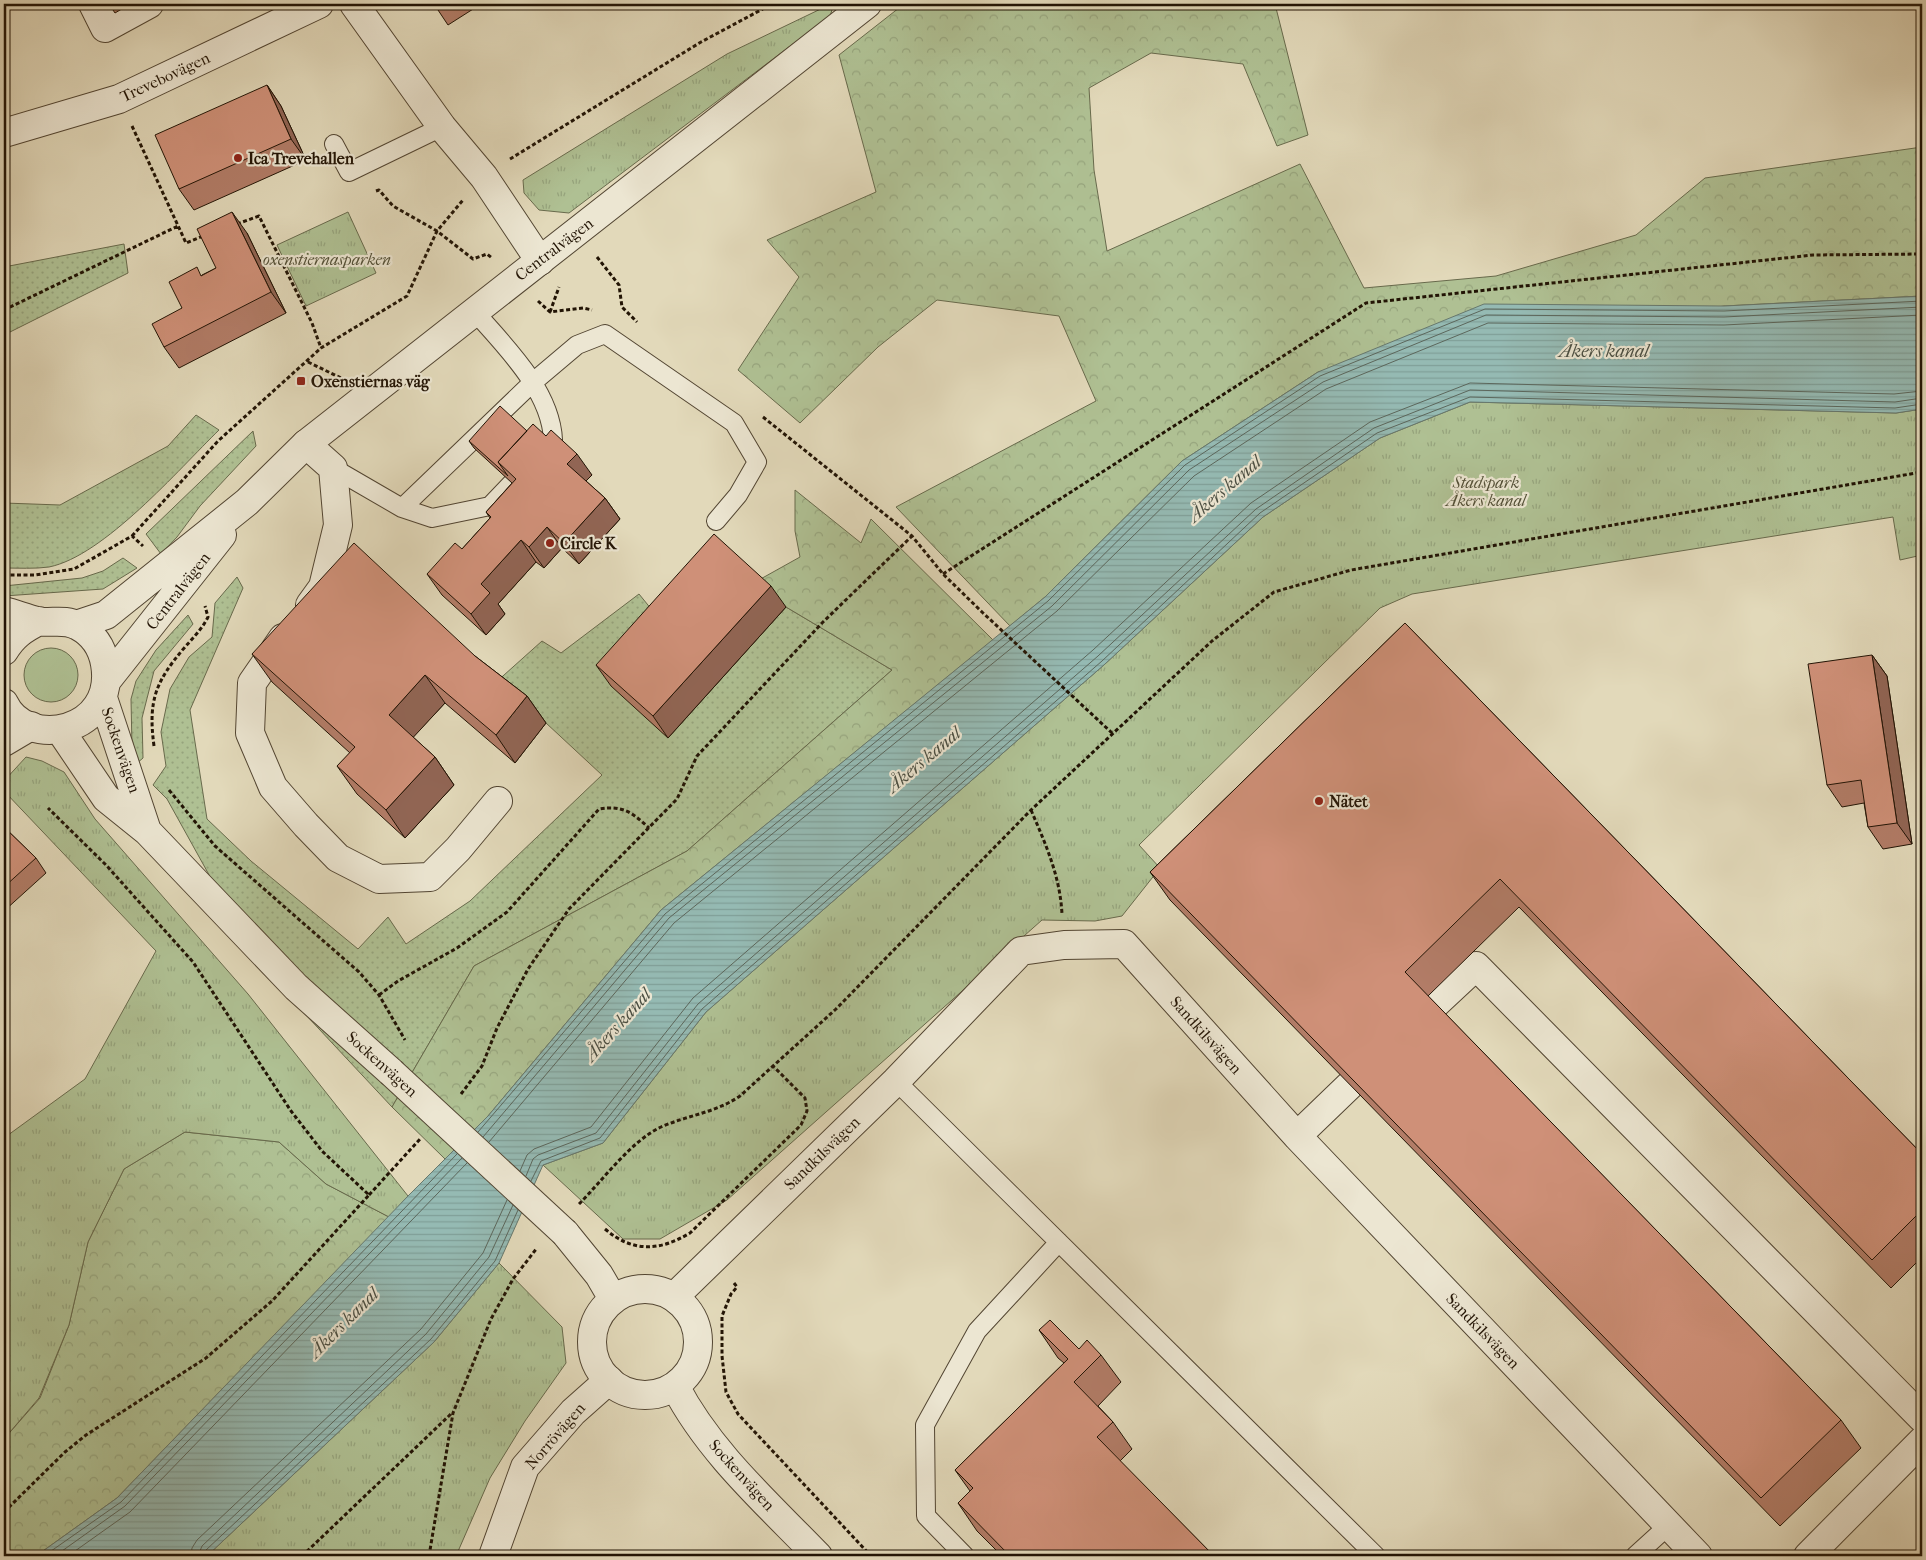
<svg xmlns="http://www.w3.org/2000/svg" width="1926" height="1560" font-family="'IM FELL French Canon',serif">
<defs>
<pattern id="grass-dots" width="8" height="8" patternUnits="userSpaceOnUse" patternTransform="scale(1.25)"><rect width="8" height="8" fill="#afc093"/><path d="M2 2h.1M6 6h.1" fill="none" stroke="#96a47d" stroke-width="1.8" stroke-linecap="round"/></pattern>
<pattern id="forest-crowns" width="20" height="18" patternUnits="userSpaceOnUse" patternTransform="scale(1.25)"><rect width="20" height="18" fill="#afc093"/><path d="M2 6a3 3 0 1 1 6 0M12 15a3 3 0 1 1 6 0" fill="none" stroke="#96a47d"/></pattern>
<pattern id="park-tufts" width="24" height="20" patternUnits="userSpaceOnUse" patternTransform="scale(1.25)"><rect width="24" height="20" fill="#afc093"/><path d="M3 7l-1-3M5 7V3M7 7l1-3M15 17l-1-3M17 17v-4M19 17l1-3" fill="none" stroke="#96a47d"/></pattern>
<pattern id="water-rules" width="6" height="5" patternUnits="userSpaceOnUse" patternTransform="scale(1.25)"><rect width="6" height="5" fill="#95bab3"/><path d="M0 2.5h6" fill="none" stroke="#809f98"/></pattern>
</defs>
<rect width="100%" height="100%" fill="#e2d9ba"/>
<filter id="stains"><feTurbulence type="fractalNoise" baseFrequency=".004" numOctaves="4"/><feColorMatrix values="0 0 0 0 .2 0 0 0 0 .09 0 0 0 0 .02 0 0 0 .5 -.17"/></filter>
<radialGradient id="worn" r=".72"><stop offset=".6" stop-color="#630" stop-opacity="0"/><stop offset="1" stop-color="#630" stop-opacity=".3"/></radialGradient>
<path fill="url(#grass-dots)" stroke="#686a4c" d="M124 244 128 273 4 335V267Z
M196 415 219 430C179 469 104 556 49 567 35 569 18 568 4 568V503L60 505 168 446Z
M253 431 256 446 200 506 177 537 161 554 146 534Z
M123 558 137 568 103 589 4 596V586L82 578 103 571Z
M237 577 243 588 190 710 207 819 251 861 358 949 388 917 406 944 470 901 602 775 546 723 494 684 542 641 561 653 639 594 665 626 786 607 892 670 687 851 474 966 392 1107 290 998 223 900 167 799 153 785 166 766 161 732 170 689 189 657 212 637 215 603Z
M188 615 193 624 154 671 142 718 143 758 136 764 132 748 131 699 136 681 156 650Z"/>
<path fill="url(#forest-crowns)" stroke="#686a4c" d="M904 4H1275L1308 135 1277 146 1243 64 1151 53 1089 88 1094 170 1107 251 1300 164 1364 288 1496 276 1636 235 1705 178 1922 147V296L1724 306 1318 372 1182 461 1045 597 1010 626 896 507 1096 401 1059 316 937 300 878 347 800 423 738 370 799 277 767 240 876 192 839 55Z
M795 490 861 543 871 519 993 640 661 910 488 1116 445 1159 392 1107 474 966 687 851 892 670 786 607 757 581 800 557 795 531Z
M185 1132 279 1142 326 1184 389 1217 117 1498 36 1556H4V1439L40 1398 69 1325 88 1242 124 1169Z"/>
<path fill="url(#park-tufts)" stroke="#686a4c" d="M831 4H834L830 16 569 213 539 210 524 193 523 180 727 54Z
M348 212 376 273 306 306 277 245Z
M1470 402 1896 413 1922 409V555L1900 560 1893 517 1412 594 1380 608 1139 845 1160 868 1122 916 1095 921 1042 920 727 1200 660 1239H623L543 1165 603 1143 706 1012 1105 664 1263 517 1380 438Z
M26 757 42 761 64 772 95 819 248 994 408 1196 389 1217 326 1184 279 1142 185 1132 124 1169 88 1242 69 1325 39 1398 4 1439V1138L85 1079 156 951 4 791V781Z
M499 1263 562 1327 566 1363 525 1421 490 1478 456 1556H207L434 1342Z"/>
<path fill="#afc093" stroke="#686a4c" d="M24 675a27 27 0 1 1 54 0a27 27 0 1 1-54 0Z"/>
<path fill="url(#water-rules)" stroke="#67786d" d="M1922 296V409L1896 413 1470 402 1380 438 1263 517 1105 664 706 1012 603 1143 543 1165 499 1263 434 1342 207 1556H36L117 1498 408 1196 488 1116 661 910 1045 597 1182 461 1318 372 1484 304 1724 306Z"/>
<g fill="none" stroke-linecap="round" stroke-linejoin="round">
<path stroke="#5c675c" stroke-width="1" d="M478 1132 665 914 1048 601 1185 465 1320 376 1485 309 1724 311 1922 301
M483 1137 669 918 1052 606 1189 470 1323 382 1486 315 1724 317 1922 307
M489 1142 674 923 1057 611 1194 476 1326 389 1488 323 1724 325 1922 315
M520 1171 527 1155 534 1149 591 1127 693 998 1093 650 1251 503 1370 422 1470 383 1894 394 1922 391
M526 1176 533 1159 538 1155 596 1133 698 1004 1098 656 1256 509 1374 428 1470 390 1895 402 1922 398
M531 1181 541 1161 600 1138 702 1009 1102 661 1260 513 1377 433 1470 397 1895 408 1922 404
M44 1556 121 1502 457 1154
M55 1556 125 1506 462 1158
M68 1556 130 1512 467 1163
M191 1556 192 1548 197 1540 421 1329 483 1253 507 1200
M198 1556 202 1546 426 1334 489 1257 513 1205
M204 1556 206 1550 431 1339 495 1261 518 1210"/>
<defs>
<path id="service" d="M334 144 349 172 442 127
M333 468 402 508 432 518 490 506 553 440C551 391 505 346 474 311
M402 508 532 383 577 345 605 334 734 423 757 462 738 495 716 521
M896 1081 1376 1556
M965 1556 926 1516 925 1425 977 1331 1059 1242
M1635 1556 1669 1525"/>
<path id="minor" d="M93 4 105 28 149 4
M354 4 442 127 484 177 540 261
M4 133 119 99 319 4
M306 444 333 468 338 525 323 587 310 605
M283 638 252 683 250 733 273 787 306 825 338 858 379 879 430 877 458 849 498 801
M4 742 31 726
M1431 1008 1476 966 1922 1418
M1297 1136 1350 1085
M674 1297 896 1081 1021 951 1064 945 1124 944 1297 1136 1698 1556
M493 1556 525 1467 573 1412 609 1380
M1808 1556 1922 1441"/>
<path id="tertiary" d="M4 611C15 614 26 618 37 621 51 624 64 618 78 626 93 634 102 647 105 664 117 733 26 751 4 703
M76 625 106 615 247 502 306 444 867 4
M4 651C13 636 23 629 39 621
M108 679 222 535
M103 698 147 831
M60 730 106 798 147 831 296 987 391 1072
M565 1233 599 1275 613 1299
M592 1342a53 53 0 1 1 106 0a53 53 0 1 1-106 0Z
M675 1386C709 1452 767 1503 818 1556"/>
</defs>
<use href="#service" stroke="#524532" stroke-width="20"/>
<use href="#minor" stroke="#524532" stroke-width="30"/>
<use href="#tertiary" stroke="#524532" stroke-width="30"/>
<path stroke="#221405" stroke-width="3" stroke-dasharray="4 2.5" stroke-linecap="butt" d="M132 126 186 243 203 236
M510 159 701 42 772 4
M376 191 379 190 393 206 437 231 473 259 487 254 492 258
M237 224 259 216 312 323 321 348
M597 257 619 285 622 307 637 322
M538 301 550 312 583 308 592 310
M4 310 178 226
M550 312 559 287
M308 362 341 378
M763 417 912 536 943 574 982 612 1112 733
M132 536 218 441 321 348 407 296 437 231 463 200
M943 574 1366 303 1813 255 1922 254
M4 575H35L74 569 132 536 143 546
M154 746C148 701 155 682 185 647 193 638 202 629 208 617L205 606
M169 790 215 846 359 972 379 995 405 1040
M1031 810C1046 845 1060 876 1062 914
M379 995 398 981 457 948 507 912 599 809C622 805 632 812 649 828
M461 1094 482 1066 497 1028 528 969 569 909 677 799 697 756 823 622 912 536
M369 1195 420 1139
M579 1204C603 1180 631 1141 661 1127 688 1115 715 1113 740 1096L836 1009 1031 810 1212 641 1274 592 1351 570 1922 472
M605 1229C633 1253 660 1251 690 1233L801 1125 807 1111 805 1098 773 1066
M734 1283 737 1287 731 1294 722 1316V1356L726 1392 738 1414 871 1556
M4 1512 65 1452 86 1435 206 1358 272 1301 369 1195 322 1151 291 1111 193 962 106 865 48 808
M302 1556 452 1413
M429 1556 453 1413 491 1319 513 1279 537 1248"/>
<use href="#service" stroke="#ece6d2" stroke-width="18"/>
<use href="#minor" stroke="#ece6d2" stroke-width="28"/>
<use href="#tertiary" stroke="#ece6d2" stroke-width="28"/>
<defs>
<path id="tertiary-bridge" d="M391 1072 565 1233"/>
</defs>
<use href="#tertiary-bridge" stroke="#524532" stroke-width="30" stroke-linecap="butt"/>
<use href="#tertiary-bridge" stroke="#ece6d2" stroke-width="28"/>
</g>
<path fill="#b27c67" stroke="#221405" d="M109 4H130L115 13Z
M434 4H481L448 25Z
M267 85 281 106 306 160 194 210 179 189Z
M247 233 286 313 179 368 164 347 182 308 202 275 216 268Z
M527 431 546 436 592 475 586 481 605 498 620 519 579 564 562 548 544 568 536 562 498 604 505 614 486 635 442 595 427 574 462 549 490 518 486 512 512 483 474 448 469 441Z
M786 607 668 738 611 686 596 665Z
M1405 623 1922 1154V1257L1891 1288 1519 907 1428 996 1841 1420 1861 1448 1780 1526 1170 900 1150 872Z
M252 654 475 656 527 696 546 723 515 763 445 703 413 737 435 757 454 785 405 838 357 794 337 766 350 753 272 682Z
M1872 655 1887 676 1912 844 1883 849 1868 827 1864 803 1842 807 1827 785Z
M4 827 36 858 46 873 4 911Z
M1039 1330 1079 1349 1101 1355 1121 1382 1098 1406 1113 1422 1132 1449 1120 1461 1214 1556H1002L977 1531 958 1503 970 1491 955 1470 1064 1363 1058 1358Z"/>
<path fill="#916554" stroke="#221405" d="M267 85 281 106 306 160 291 139Z
M232 212 247 233 286 313 271 292Z
M577 454 592 475 582 485 567 464Z
M605 498 620 519 579 564 564 543Z
M547 527 562 548 544 568 529 547Z
M521 540 536 562 498 604 505 614 486 635 471 614 481 584Z
M771 586 786 607 668 738 653 716Z
M1872 655 1887 676 1912 844 1897 823Z
M425 675 445 703 408 743 389 715Z
M527 696 546 723 515 763 496 735Z
M435 757 454 785 405 838 386 810Z"/>
<path fill="#cf9078" stroke="#221405" d="M434 4H449L438 10Z
M267 85 291 139 179 189 155 135Z
M232 212 271 292 164 347 152 324 182 308 169 282 197 267 201 276 216 268 197 229Z
M500 406 527 431 498 462 508 476 469 441Z
M533 424 546 436 551 430 577 454 567 464 605 498 564 543 547 527 529 547 521 540 481 584 490 593 471 614 427 574 455 543 462 549 491 517 486 512 516 479 498 462Z
M714 534 771 586 653 716 596 665Z
M354 543 475 656 527 696 496 735 425 675 389 715 435 757 386 810 337 766 355 747 252 654Z
M1405 623 1922 1154V1210L1872 1260 1500 879 1405 972 1841 1420 1761 1498 1150 872Z
M1872 655 1897 823 1868 827 1861 780 1827 785 1808 664Z
M4 827 36 858 4 887Z
M1050 1320 1079 1349 1087 1340 1101 1355 1074 1382 1113 1422 1097 1437 1214 1556H1010L958 1503 973 1488 955 1470 1068 1359 1039 1330Z
M717 1552 721 1556H712Z"/>
<g fill="#8f2418" stroke="#ece6d2" stroke-width="2">
<circle cx="238" cy="158" r="5"/>
<rect x="296" y="376" width="10" height="10" rx="2.5"/>
<circle cx="550" cy="543" r="5"/>
<circle cx="1319" cy="801" r="5"/>
</g>
<g text-anchor="middle" dominant-baseline="central" stroke-width="4.5" stroke-linejoin="round" paint-order="stroke">
<g font-size="16" fill="#221405" stroke="#ece6d2">
<text transform="translate(165 77) rotate(-25)">Trevebovägen</text>
<text transform="translate(554 249) rotate(-37)">Centralvägen</text>
<text transform="translate(178 591) rotate(-52)">Centralvägen</text>
<text transform="translate(121 750) rotate(71)">Sockenvägen</text>
<text transform="translate(1206 1035) rotate(48)">Sandkilsvägen</text>
<text transform="translate(382 1064) rotate(42)">Sockenvägen</text>
<text transform="translate(822 1153) rotate(-44)">Sandkilsvägen</text>
<text transform="translate(1483 1331) rotate(46)">Sandkilsvägen</text>
<text transform="translate(555 1436) rotate(-49)">Norrövägen</text>
<text transform="translate(742 1475) rotate(48)">Sockenvägen</text>
</g>
<g font-size="16" font-weight="bold" fill="#221405" stroke="#ece6d2" text-anchor="start">
<text x="248" y="158">Ica Trevehallen</text>
<text x="311" y="381">Oxenstiernas väg</text>
<text x="560" y="543">Circle K</text>
<text x="1329" y="801">Nätet</text>
</g>
<g font-size="16" font-style="italic" fill="#535037" stroke="#ece6d2">
<text x="327" y="259">oxenstiernasparken</text>
<text x="1486" y="482">Stadspark<tspan x="1486" dy="18">Åkers kanal</tspan></text>
</g>
<g font-size="18" font-style="italic" fill="#4a4e42" stroke="#ece6d2">
<text x="1604" y="351">Åkers kanal</text>
<text transform="translate(1225 489) rotate(-41)">Åkers kanal</text>
<text transform="translate(924 760) rotate(-40)">Åkers kanal</text>
<text transform="translate(618 1025) rotate(-48)">Åkers kanal</text>
<text transform="translate(344 1323) rotate(-45)">Åkers kanal</text>
</g>
</g>
<rect width="1926" height="1560" fill="none" stroke="#e2d9ba" stroke-width="20"/>
<rect x="5" y="5" width="1916" height="1550" fill="none" stroke="#221405" stroke-width="2.5"/>
<rect x="10" y="10" width="1906" height="1540" fill="none" stroke="#221405"/>
<rect width="100%" height="100%" filter="url(#stains)"/>
<rect width="100%" height="100%" fill="url(#worn)"/>
</svg>
